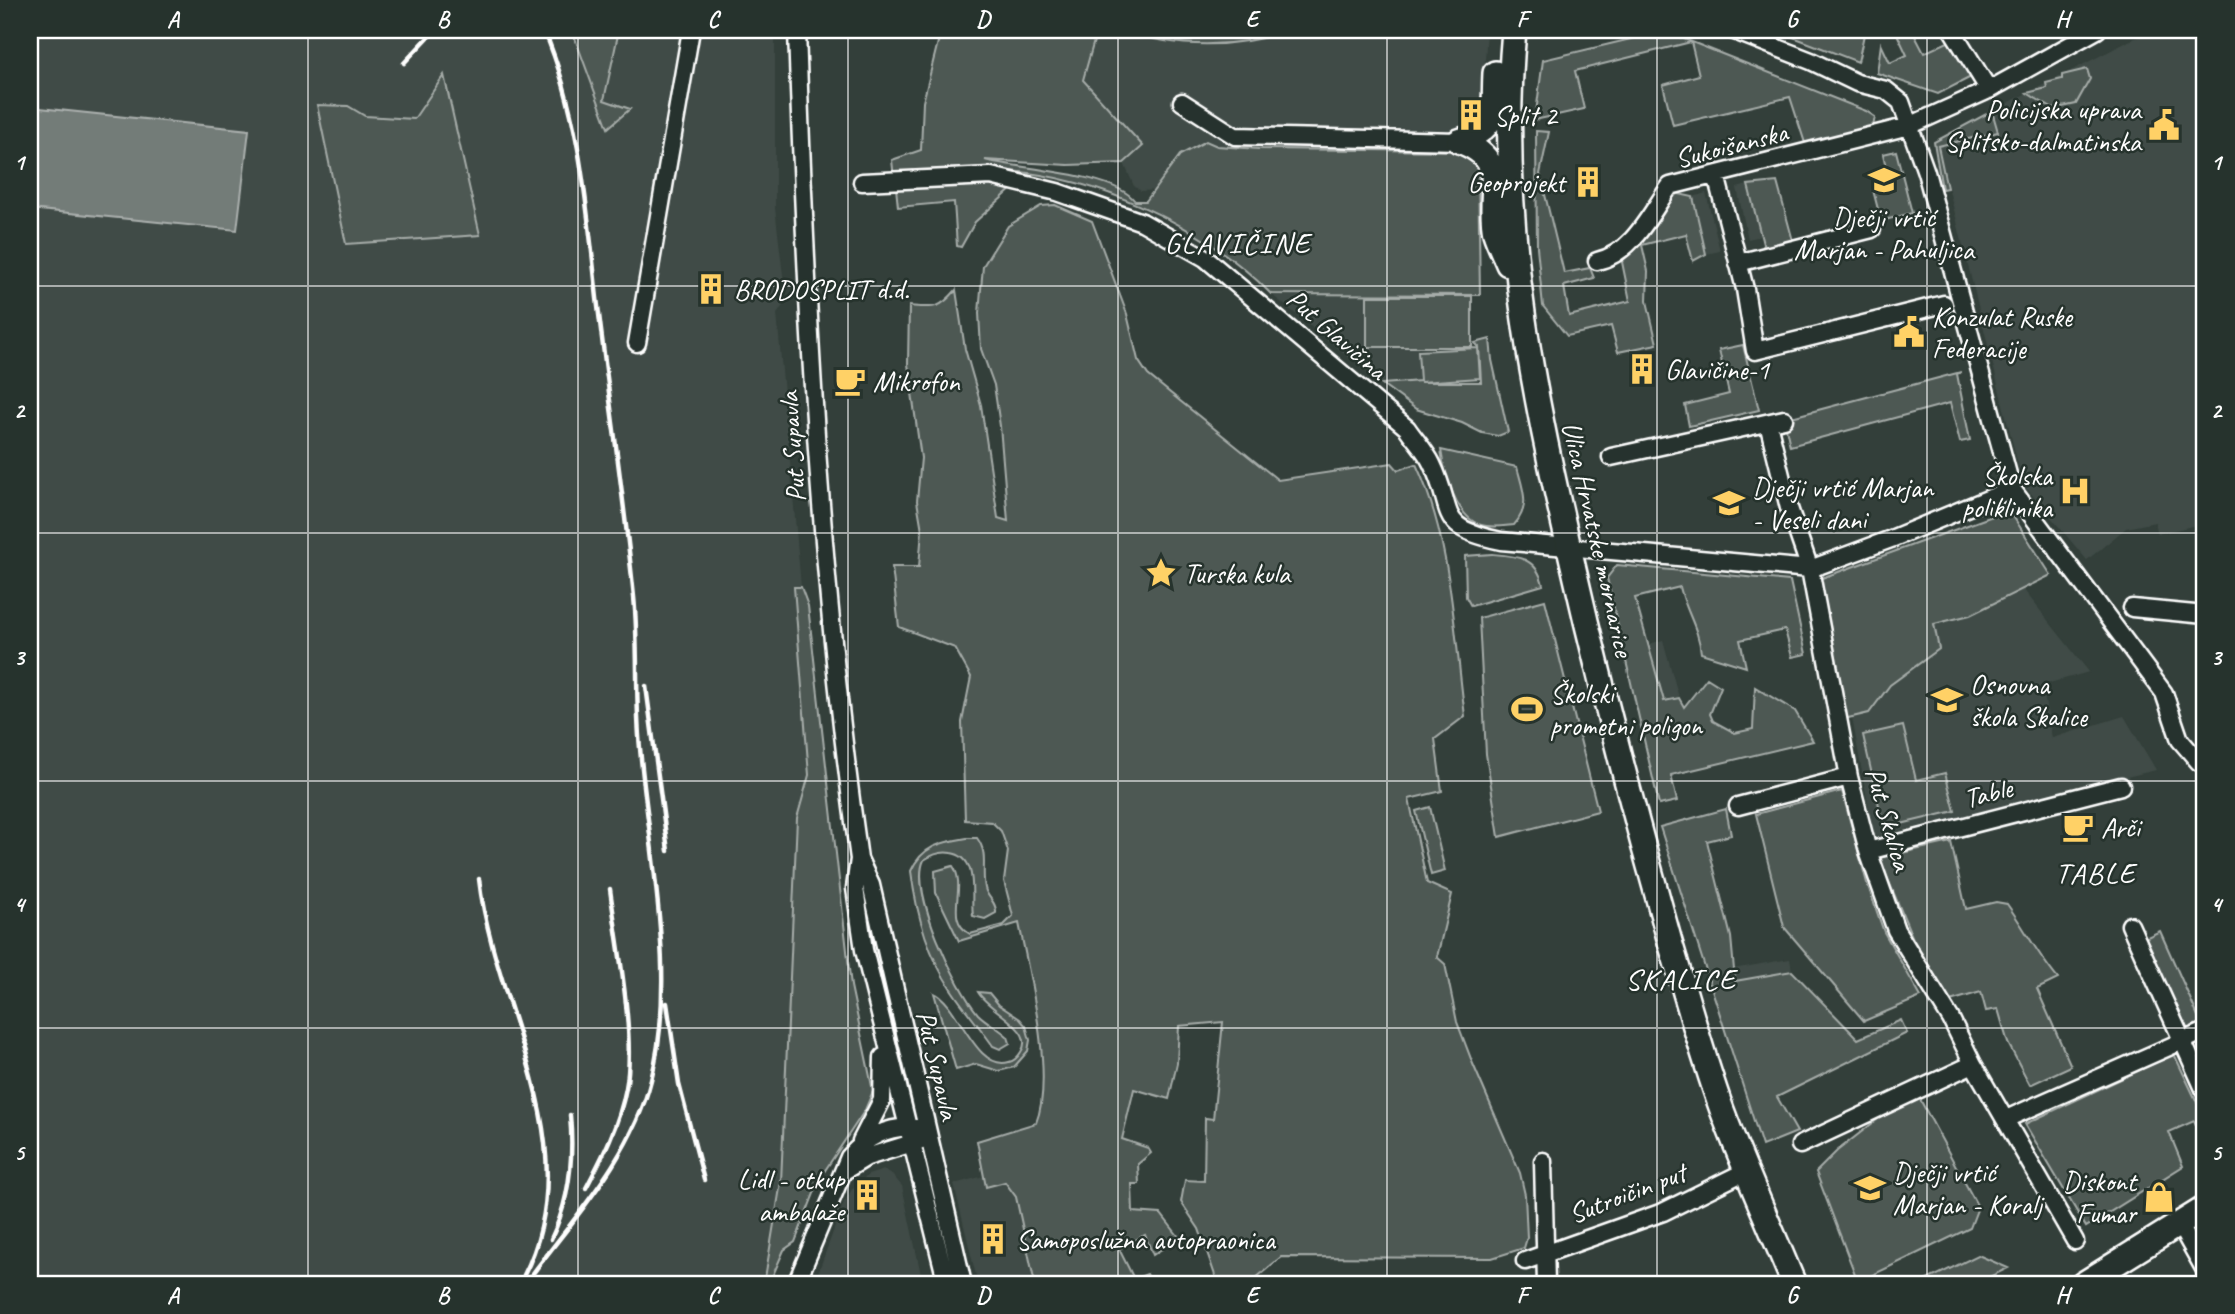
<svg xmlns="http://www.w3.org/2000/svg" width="2235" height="1314" font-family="Caveat,sans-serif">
<rect width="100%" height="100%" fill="#333f3a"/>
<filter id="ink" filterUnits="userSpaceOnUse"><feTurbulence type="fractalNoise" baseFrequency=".0143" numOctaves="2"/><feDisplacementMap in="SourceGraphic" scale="14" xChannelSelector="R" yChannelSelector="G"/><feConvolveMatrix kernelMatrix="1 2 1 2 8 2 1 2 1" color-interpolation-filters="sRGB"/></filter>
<g filter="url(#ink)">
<path fill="#404c47" d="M30 30H775V208L786 301 777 314 801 587H794L809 775 797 818 781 1182 764 1284H30V209L237 230 249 131 30 107Z
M1097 30H1124L1168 40 1244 43 1288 30H1487L1478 163 1466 151 1259 149 1217 146 1212 143 1180 155 1157 190 1141 191 1134 186 1124 163 1142 146 1083 80Z
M2144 30H2205V523L2158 534 2155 522 2126 528 2087 560 2023 484 1938 146 1998 132 1992 111 2139 36Z
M1748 185 1761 236 1748 239 1737 188Z
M1706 193 1720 251 1706 254 1693 197Z
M1271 294H1367V347H1418L1420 381 1382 384Z
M2011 574 2089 672 2042 685 2052 738 2124 716 2156 770 1874 837 1833 614Z
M1663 640 1679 698 1664 701 1649 644Z
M1790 959 1792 971 1735 981 1733 969Z
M884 1170 892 1175 902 1186 923 1284H814L844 1202 853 1188 868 1175Z
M984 1176 986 1187 1005 1181 1016 1197 1035 1284H978L954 1184Z"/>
<path fill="#4d5853" stroke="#a6aca9" stroke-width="2" d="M572 30H619L604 100 630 109 608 128Z
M941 30H1097L1083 80 1143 146 1124 163 1068 165 985 160C1019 169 1114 173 1135 201H1146L1180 155 1206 141 1217 146 1259 149 1467 151 1478 163 1480 295 1271 294C1204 225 1092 174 995 170 961 168 928 174 894 178L892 160 921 150 923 102Z
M1124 30H1288C1239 49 1174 49 1124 30Z
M1775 30H1865L1858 62Z
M1907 30H1912L1924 53 1950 41 1973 76 1938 94 1877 73 1881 44 1890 63 1907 55 1898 36Z
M1664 31 1866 111 1875 117 1873 126 1805 143 1790 97 1673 125 1663 85 1699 75 1691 42 1575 71 1584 109 1535 120 1543 60Z
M2087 69 2090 79 2076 104 2053 109 2027 93 2047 88 2046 83 2062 79V75Z
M444 75 480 235 346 244 317 105 348 106 365 116 414 119Z
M1992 111 1998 132 1938 146 1947 188 1942 189 1934 142Z
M1536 131 1549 132 1540 174 1564 273 1590 268 1594 278 1564 286 1569 316 1630 301 1622 262 1675 193 1693 197 1706 254 1693 261 1686 234 1642 245 1648 271 1647 301 1657 344 1618 352 1611 326 1567 336 1543 306 1537 247Z
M1896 151 1912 213 1881 221 1873 190 1890 185 1883 154Z
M1777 182 1793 241 1764 248 1748 185Z
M976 183 1014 187 975 222 961 247 957 246 954 202 898 207 896 188Z
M1055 205 1092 221 1127 314 1138 360 1148 375 1278 480 1392 463 1398 470 1416 464C1452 541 1454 633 1465 716L1435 739 1442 791 1409 799 1427 883 1452 894 1437 957 1445 964 1457 1022 1473 1064 1520 1173 1525 1195 1527 1238 1524 1248 1492 1258 1281 1257 1249 1284H1218L1199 1229 1181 1202 1185 1180 1204 1181 1205 1118 1213 1119 1223 1022 1179 1026 1177 1063 1169 1099 1134 1089 1122 1139 1148 1148 1151 1153 1138 1164 1139 1184H1132L1133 1212 1161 1214 1179 1237 1153 1255 1145 1235 1119 1249 1134 1279 1147 1274 1152 1284H1035L1016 1197 1005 1182 986 1187 977 1141 1036 1123C1055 1076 1029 974 1019 923L959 941 936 893 935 871 953 866C968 888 943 919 970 934L1004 925 1013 916 1004 881 1008 851 1001 831 992 822 965 820 962 722 971 677 955 648 899 627 892 567H919L922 530 917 501 921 458 908 364 909 306C934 308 939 310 956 290L965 349 981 405 998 518 1008 521 1000 426 994 385 981 349 979 313 983 266 1008 226 1041 206Z
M1367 296H1472V347H1367Z
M1490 339 1492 360 1508 432 1498 436 1482 433 1462 423 1416 409 1382 384 1420 381 1418 351 1478 348 1480 378 1420 382H1481L1479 347 1475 343Z
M1743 345 1759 410 1689 426 1685 405 1729 394 1719 350Z
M1961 372 1957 374 1970 440 1960 442 1950 403 1790 446 1784 419Z
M1441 450 1517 467C1523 490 1531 506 1514 525 1503 526 1491 528 1481 525 1456 518 1444 472 1441 450Z
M2009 510 2051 575 1970 615 1934 624 1939 649 1890 685 1869 713 1844 719 1819 579Z
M1492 554C1517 556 1537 557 1543 585L1471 606 1466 597 1465 556Z
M1617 565 1790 581 1806 654 1792 657 1785 630 1740 640 1746 667 1701 653C1699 629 1686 612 1680 587L1635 598 1664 701 1679 698 1684 707 1707 678 1721 687 1710 714 1713 721 1735 733 1753 729 1755 687 1795 711 1813 741 1671 775 1677 801 1659 805 1607 578Z
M794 587H801L808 606 851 986 873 1091 865 1110 820 1178 795 1242 784 1250 769 1284H764L781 1182 797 818 809 775Z
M1545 600 1598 811 1499 837 1486 754 1479 618Z
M1903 726 1916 780 1945 773 1955 811 1884 828 1863 735Z
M1842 791 1867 883 1884 932 1921 997 1864 1021 1784 927 1756 814Z
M1430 807 1445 871 1431 875 1416 811Z
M1726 809 1731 835 1707 841 1731 937 1735 981 1792 971 1858 1039 1901 1020 1907 1033 1777 1097 1797 1132 1762 1146 1660 827Z
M967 838H977C989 854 981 869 985 888 987 898 997 902 996 913L985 919 973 916C970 896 980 857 951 853 941 851 933 854 924 860 909 891 956 988 978 1014 987 1023 999 1028 1008 1037L1010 1043 1000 1049 993 1046C980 1027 964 1009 951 989 928 955 916 912 911 871 922 846 941 842 967 838Z
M1951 842 1966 909 1996 902 2007 904C2025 929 2038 955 2058 979L2037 989 2071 1066 2030 1085 2008 1043 1998 1009 1986 1011 1981 992 1950 1001 1913 939 1879 858Z
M870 916 912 1094 906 1096 867 917Z
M2160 931 2205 1032 2190 1038 2145 938Z
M978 992 989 993 999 1005 1020 1019 1026 1026 1030 1040 1028 1051 1014 1067 999 1071 976 1064 956 1070 934 993C958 1002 975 1072 1009 1062 1014 1061 1018 1057 1021 1052 1037 1029 988 1011 978 992Z
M2174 1054 2205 1119V1149L2194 1121 2169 1132 2183 1166 2086 1227 2025 1124Z
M1915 1090 1978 1207 1970 1228 1858 1282 1816 1172 1837 1151Z
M1978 1255 2008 1268 1975 1284H1919Z"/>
<path fill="#737b78" stroke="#abb0ae" stroke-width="2" d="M30 107 249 130 237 230 30 209Z"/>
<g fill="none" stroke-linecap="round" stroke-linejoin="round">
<defs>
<path id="street" d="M797 30C806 307 820 585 859 859L855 888 864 950 947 1284
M1732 30 1811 61 1857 83 1886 90 1901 102 1926 172 2012 489 2164 693 2180 740 2199 762H2205
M1952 30 1989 90
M1182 102 1235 136 1459 141
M1716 175 1745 289 1755 351 1944 304
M862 182 991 176 1057 192 1142 222 1205 258 1407 428C1415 440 1426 451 1432 464 1456 514 1434 527 1501 541L1810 569 1891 539 2012 489
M1597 261C1633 253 1650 214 1670 186L1909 126 1989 90 2097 30
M1738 263 1872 229
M637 343 691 30
M1768 423 1789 508 1810 569 1849 777 1868 851 1896 930 1951 1019 1973 1064 2075 1241
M1611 457 1784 419
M2132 608 2205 615
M1738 806 1849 777
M1868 851 2121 786
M859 859 871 885 963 1284
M2130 925 2205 1091
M2006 1119 2205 1031
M861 1141 882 1100 883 1057
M1800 1145 1973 1064
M1543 1161 1546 1284
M844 1171 867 1157 919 1141
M2179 1224 2205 1270
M1525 1261 1663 1212 1746 1171
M796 1284 849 1157C867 1137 888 1125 916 1128"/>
<path id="secondary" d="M1514 30C1495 240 1539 419 1586 621 1612 729 1640 836 1670 942 1687 998 1702 1055 1722 1110 1744 1169 1770 1226 1794 1284
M1459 141C1512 161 1486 191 1495 233 1498 243 1504 254 1508 264
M1459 141C1500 128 1493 110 1495 73
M2083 1284 2205 1208"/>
</defs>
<use href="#street" stroke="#fff" stroke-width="21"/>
<use href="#secondary" stroke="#fff" stroke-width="28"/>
<use href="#street" stroke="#26332d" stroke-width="16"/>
<use href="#secondary" stroke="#26332d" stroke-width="23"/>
<path stroke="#fff" stroke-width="4.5" d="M404 63 435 30
M646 686 668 851
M479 879C494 1011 590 1144 524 1275
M667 1003 679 1084 704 1180
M586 1188C603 1156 619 1125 626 1088 636 1037 617 943 610 889
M551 1239C570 1200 574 1158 570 1115
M525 1284C571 1221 632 1157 651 1080 678 977 649 852 640 748 635 698 639 647 634 597 624 498 609 398 597 298 587 208 580 114 544 30"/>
</g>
</g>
<path fill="none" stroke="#fff" stroke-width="2" stroke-opacity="0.55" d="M308 30V1284M578 30V1284M848 30V1284M1118 30V1284M1387 30V1284M1657 30V1284M1927 30V1284M30 286H2205M30 533H2205M30 781H2205M30 1028H2205"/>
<defs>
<symbol id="building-bare" viewBox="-9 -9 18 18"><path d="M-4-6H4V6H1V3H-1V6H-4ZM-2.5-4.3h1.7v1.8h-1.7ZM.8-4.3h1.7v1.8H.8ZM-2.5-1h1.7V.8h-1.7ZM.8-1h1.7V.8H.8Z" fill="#ffd166" stroke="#26332d" stroke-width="2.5" paint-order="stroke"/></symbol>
<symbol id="civic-bare" viewBox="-9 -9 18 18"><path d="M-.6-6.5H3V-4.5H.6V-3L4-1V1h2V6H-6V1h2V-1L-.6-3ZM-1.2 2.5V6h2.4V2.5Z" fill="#ffd166" stroke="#26332d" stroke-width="2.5" paint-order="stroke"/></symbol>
<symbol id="school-bare" viewBox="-9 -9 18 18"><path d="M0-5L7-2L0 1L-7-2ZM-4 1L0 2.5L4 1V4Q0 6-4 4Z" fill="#ffd166" stroke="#26332d" stroke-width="2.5" paint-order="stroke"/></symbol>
<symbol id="cafe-bare" viewBox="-9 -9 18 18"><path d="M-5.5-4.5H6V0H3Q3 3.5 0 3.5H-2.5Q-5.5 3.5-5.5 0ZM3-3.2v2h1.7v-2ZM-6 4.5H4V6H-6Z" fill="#ffd166" stroke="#26332d" stroke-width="2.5" paint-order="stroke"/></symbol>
<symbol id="hospital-bare" viewBox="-9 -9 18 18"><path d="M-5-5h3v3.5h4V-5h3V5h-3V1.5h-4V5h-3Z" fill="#ffd166" stroke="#26332d" stroke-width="2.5" paint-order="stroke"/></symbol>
<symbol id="sight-bare" viewBox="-9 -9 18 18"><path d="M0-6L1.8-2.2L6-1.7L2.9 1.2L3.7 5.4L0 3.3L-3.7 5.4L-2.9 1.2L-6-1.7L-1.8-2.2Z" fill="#ffd166" stroke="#26332d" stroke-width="2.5" paint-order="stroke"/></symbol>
<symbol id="stadium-bare" viewBox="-9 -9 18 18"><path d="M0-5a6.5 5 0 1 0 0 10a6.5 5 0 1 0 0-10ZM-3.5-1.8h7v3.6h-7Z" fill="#ffd166" stroke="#26332d" stroke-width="2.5" paint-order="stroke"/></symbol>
<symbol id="shop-bare" viewBox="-9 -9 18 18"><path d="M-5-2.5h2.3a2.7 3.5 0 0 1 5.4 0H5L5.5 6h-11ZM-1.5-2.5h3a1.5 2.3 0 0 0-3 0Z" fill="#ffd166" stroke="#26332d" stroke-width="2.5" paint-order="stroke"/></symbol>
</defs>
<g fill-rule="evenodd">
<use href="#building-bare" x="1449" y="93" width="44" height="44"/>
<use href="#civic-bare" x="2142" y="103" width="44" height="44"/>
<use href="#school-bare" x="1862" y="158" width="44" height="44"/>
<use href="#building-bare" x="1566" y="160" width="44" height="44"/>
<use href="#building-bare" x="689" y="267" width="44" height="44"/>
<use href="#civic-bare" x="1887" y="310" width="44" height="44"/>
<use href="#building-bare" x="1620" y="347" width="44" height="44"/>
<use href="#cafe-bare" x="828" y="359" width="44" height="44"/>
<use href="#hospital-bare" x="2053" y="469" width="44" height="44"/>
<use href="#school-bare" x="1707" y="481" width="44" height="44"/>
<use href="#sight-bare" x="1139" y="551" width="44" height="44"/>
<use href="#school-bare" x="1925" y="678" width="44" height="44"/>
<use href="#stadium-bare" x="1505" y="687" width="44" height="44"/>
<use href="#cafe-bare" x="2056" y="805" width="44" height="44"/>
<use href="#school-bare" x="1848" y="1166" width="44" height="44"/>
<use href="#building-bare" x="845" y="1173" width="44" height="44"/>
<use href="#shop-bare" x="2137" y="1175" width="44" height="44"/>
<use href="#building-bare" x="971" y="1217" width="44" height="44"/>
</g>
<g text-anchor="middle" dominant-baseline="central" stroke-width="5" stroke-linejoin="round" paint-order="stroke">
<g font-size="28" fill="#fff" stroke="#26332d" text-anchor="start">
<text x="2141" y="109" text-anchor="end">Policijska uprava<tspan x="2141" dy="32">Splitsko-dalmatinska</tspan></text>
<text x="1494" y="115">Split 2</text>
<text x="1565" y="182" text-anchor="end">Geoprojekt</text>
<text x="1884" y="217" text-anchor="middle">Dječji vrtić<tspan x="1884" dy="32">Marjan - Pahuljica</tspan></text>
<text x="734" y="289">BRODOSPLIT d.d.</text>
<text x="1932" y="316">Konzulat Ruske<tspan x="1932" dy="32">Federacije</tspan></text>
<text x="1665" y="369">Glavičine-1</text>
<text x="873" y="381">Mikrofon</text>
<text x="2052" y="475" text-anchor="end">Školska<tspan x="2052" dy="32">poliklinika</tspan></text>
<text x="1752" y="487">Dječji vrtić Marjan<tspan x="1752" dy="32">- Veseli dani</tspan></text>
<text x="1184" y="573">Turska kula</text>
<text x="1970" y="684">Osnovna<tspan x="1970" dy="32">škola Skalice</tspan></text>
<text x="1550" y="693">Školski<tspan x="1550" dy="32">prometni poligon</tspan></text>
<text x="2101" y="827">Arči</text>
<text x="1893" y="1172">Dječji vrtić<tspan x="1893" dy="32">Marjan - Koralj</tspan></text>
<text x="844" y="1179" text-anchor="end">Lidl - otkup<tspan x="844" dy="32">ambalaže</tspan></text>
<text x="2136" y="1181" text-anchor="end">Diskont<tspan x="2136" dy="32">Fumar</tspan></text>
<text x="1016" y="1239">Samoposlužna autopraonica</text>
</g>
<g font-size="28" fill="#fff" stroke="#26332d">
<text transform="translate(1731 145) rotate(-14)">Sukoišanska</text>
<text transform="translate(1337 334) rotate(41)">Put Glavičina</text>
<text transform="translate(792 447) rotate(-94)">Put Supavla</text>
<text transform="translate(1598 539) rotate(77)">Ulica Hrvatske mornarice</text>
<text transform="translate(1988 793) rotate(-14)">Table</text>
<text transform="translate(1889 819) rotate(74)">Put Skalica</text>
<text transform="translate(938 1065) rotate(77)">Put Supavla</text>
<text transform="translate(1627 1193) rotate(-21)">Sutroičin put</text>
</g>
<g font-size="30" letter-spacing="2" fill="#fff" stroke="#26332d">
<text x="1238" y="243">GLAVIČINE</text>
<text x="2096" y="873">TABLE</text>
<text x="1681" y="979">SKALICE</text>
</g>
</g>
<rect width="2235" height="1314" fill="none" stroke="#26332d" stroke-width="77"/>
<rect x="38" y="38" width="2158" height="1238" fill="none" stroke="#fff" stroke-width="2.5"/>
<g font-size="23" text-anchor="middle" font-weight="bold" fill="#fff">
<text x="173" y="27">A</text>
<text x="443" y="27">B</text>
<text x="713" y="27">C</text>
<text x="983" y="27">D</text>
<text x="1252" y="27">E</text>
<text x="1522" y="27">F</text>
<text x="1792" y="27">G</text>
<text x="2062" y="27">H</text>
<text x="19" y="170">1</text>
<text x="2216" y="170">1</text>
<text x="19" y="418">2</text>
<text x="2216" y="418">2</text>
<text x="19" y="665">3</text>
<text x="2216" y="665">3</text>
<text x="19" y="912">4</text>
<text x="2216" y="912">4</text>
<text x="19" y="1160">5</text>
<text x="2216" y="1160">5</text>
<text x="173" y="1303">A</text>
<text x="443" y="1303">B</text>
<text x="713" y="1303">C</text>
<text x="983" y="1303">D</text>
<text x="1252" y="1303">E</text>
<text x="1522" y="1303">F</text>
<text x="1792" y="1303">G</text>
<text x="2062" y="1303">H</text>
</g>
</svg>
